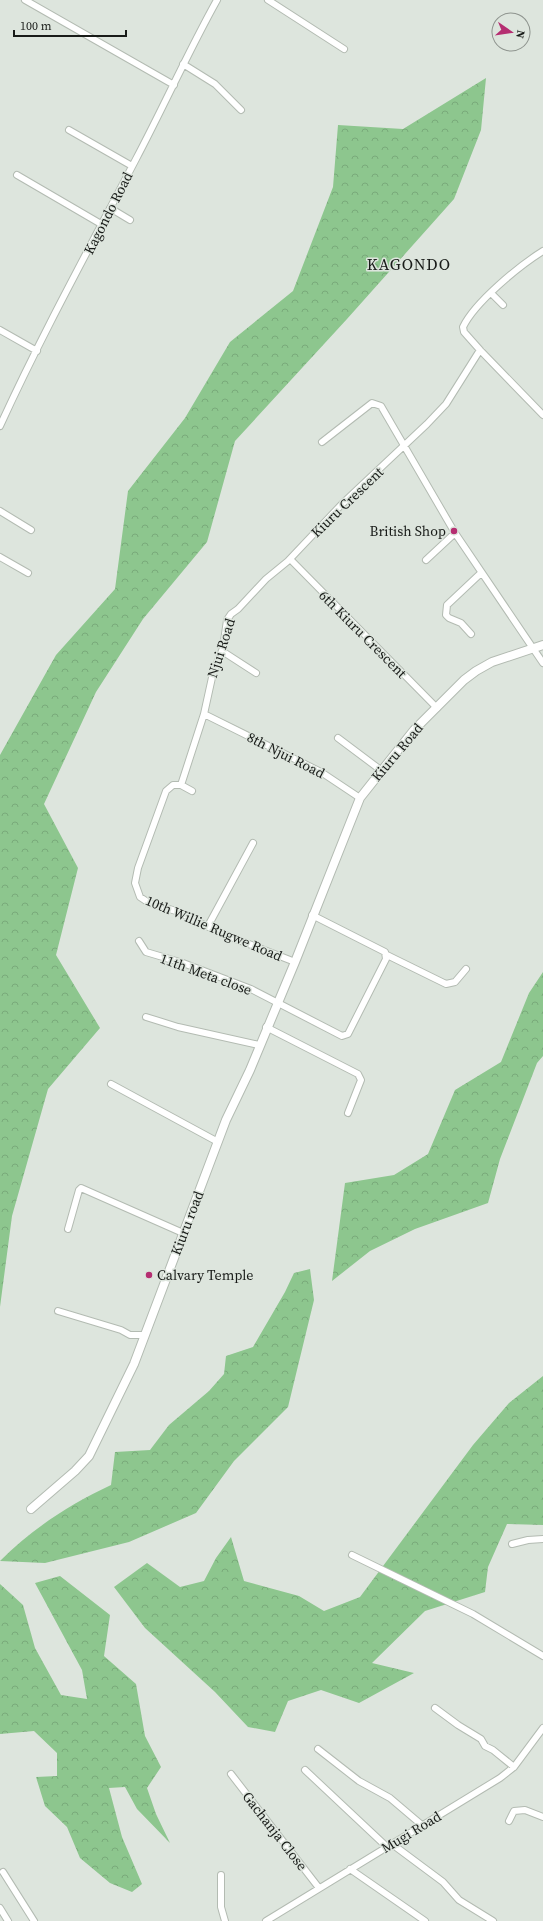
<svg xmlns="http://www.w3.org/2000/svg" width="543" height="1921" font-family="'Source Serif 4',serif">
<defs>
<pattern id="forest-crowns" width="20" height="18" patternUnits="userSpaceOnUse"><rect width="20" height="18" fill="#8dc68e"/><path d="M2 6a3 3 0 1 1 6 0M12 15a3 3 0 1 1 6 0" fill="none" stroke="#79aa7a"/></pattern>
</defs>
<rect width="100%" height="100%" fill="#dde5dd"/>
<path fill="url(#forest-crowns)" d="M486 78 481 130 454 199 347 319 235 441 207 542 143 619 96 692 44 804 78 868 56 955 100 1028 48 1089 12 1216 0 1307V755L56 655 115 589 128 491 185 418 230 342 293 291 333 187 338 125 403 129Z
M543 972V1056L537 1063 500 1159 488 1203 415 1229 370 1251 332 1281 345 1183 394 1175 428 1154 455 1090 501 1062 529 993Z
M310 1269 314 1300 288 1407 234 1461 196 1513 129 1542 45 1563 0 1561C32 1529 70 1504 111 1485L115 1452 150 1450 169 1425 209 1391 224 1374 226 1356 253 1347 285 1292 294 1273Z
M543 1376V1525L507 1524 488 1567 485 1592 425 1611 372 1663 414 1673 359 1703 321 1690 288 1701 275 1732 248 1727 215 1692 145 1628 114 1587 147 1563 180 1587 204 1581 216 1558 231 1537 244 1581 299 1596 324 1611 360 1597 473 1445 509 1403Z
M60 1576 110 1615 104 1656 136 1684 145 1736 161 1767 147 1788 156 1814 170 1843 137 1809 125 1787 109 1788 122 1837 142 1884 132 1892 110 1883 80 1858 67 1827 45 1806 36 1777 57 1776V1753L34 1731 0 1734V1584L23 1605 35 1648 61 1695 87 1699 82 1670 35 1583Z"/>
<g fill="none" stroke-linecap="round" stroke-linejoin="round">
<defs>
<path id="minor" d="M25 0 174 85
M268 0 344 49
M183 64 215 84 241 110
M69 130 132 166
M17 175 101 224
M110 208 130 220
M543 251C519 266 475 302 463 327L464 332 480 350 543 415
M491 293 503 305
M0 330 37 351
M0 426C41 336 90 247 136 159 164 106 188 52 217 0
M322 442 372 403 381 406 455 533 543 663
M0 511 31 530
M0 557 28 573
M290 559 437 708
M426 560 455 533
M471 634 461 623 449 618 446 615 447 605 481 573
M222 651 256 673
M338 738 382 771
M181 785H173L166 791 138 868 135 883 140 897 149 903 176 911 223 934 295 962
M192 791 181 785 204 714
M360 798 321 772 204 714 213 673 223 648 227 620 231 614 238 609 266 579 288 561 342 504 427 424 446 404 480 350
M208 926 253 843
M139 941 146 952 183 963 251 989 342 1036 348 1034 386 959 385 952 312 915
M387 955 446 984 455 982 466 969
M146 1017 178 1027 259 1045
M266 1027 358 1074 361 1080 348 1113
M111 1084 218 1142
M68 1229 79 1190 81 1188 183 1233
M58 1311 121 1330 130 1335H145
M512 1544 528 1540 543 1539
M352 1555 473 1614 543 1656
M435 1708 458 1725 481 1739 485 1746 493 1750 514 1767
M318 1749 359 1781 390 1798 423 1826
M305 1770 387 1847
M231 1774 319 1888
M509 1821 514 1811 525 1810 543 1817
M392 1844 443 1882 459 1900 493 1921
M350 1869 425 1921
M3 1872 34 1921
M221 1875V1907L225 1921
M0 1908 8 1921
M266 1921 500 1778 514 1767 543 1728"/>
<path id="tertiary" d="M31 1509 75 1471 89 1456 134 1364 226 1120 250 1070 295 962 360 798 414 730 464 680 476 671 492 662 543 645"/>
</defs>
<use href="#minor" stroke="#b3bbb2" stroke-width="8"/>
<use href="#tertiary" stroke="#b3bbb2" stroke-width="10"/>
<use href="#minor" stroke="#fff" stroke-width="6"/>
<use href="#tertiary" stroke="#fff" stroke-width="8"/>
</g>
<g fill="#b52e71" stroke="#dde5dd" stroke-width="1.5">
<circle cx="454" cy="531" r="4"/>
<circle cx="149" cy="1275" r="4"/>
</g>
<g text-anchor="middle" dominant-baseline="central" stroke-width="3" stroke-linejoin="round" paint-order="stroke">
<g font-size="14" fill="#181b18" stroke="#dde5dd">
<text transform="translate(108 213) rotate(-63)">Kagondo Road</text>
<text transform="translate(347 502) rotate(-44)">Kiuru Crescent</text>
<text transform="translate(363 634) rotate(45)">6th Kiuru Crescent</text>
<text transform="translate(221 648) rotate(-72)">Njui Road</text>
<text transform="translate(397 752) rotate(-50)">Kiuru Road</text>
<text transform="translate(286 755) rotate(27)">8th Njui Road</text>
<text transform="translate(214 928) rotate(23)">10th Willie Rugwe Road</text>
<text transform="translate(206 974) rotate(20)">11th Meta close</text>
<text transform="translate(187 1223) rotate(-69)">Kiuru road</text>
<text transform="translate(275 1831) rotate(52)">Gachanja Close</text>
<text transform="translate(411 1832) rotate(-31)">Mugi Road</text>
</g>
<g font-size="14" fill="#181b18" stroke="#dde5dd" text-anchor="end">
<text x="446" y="531">British Shop</text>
<text x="157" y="1275" text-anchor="start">Calvary Temple</text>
</g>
<g font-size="16" letter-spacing="1" fill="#181b18" stroke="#dde5dd">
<text x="409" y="264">KAGONDO</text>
</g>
</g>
<g transform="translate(511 32) rotate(103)"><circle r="19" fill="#dde5dd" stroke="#8e948e"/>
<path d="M0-3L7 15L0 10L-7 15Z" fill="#b52e71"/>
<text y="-6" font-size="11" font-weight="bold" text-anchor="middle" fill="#181b18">N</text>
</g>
<path d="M14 30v6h112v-6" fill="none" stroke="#181b18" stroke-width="2"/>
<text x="20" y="30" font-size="12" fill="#181b18" stroke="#dde5dd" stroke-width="3" paint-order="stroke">100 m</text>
</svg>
